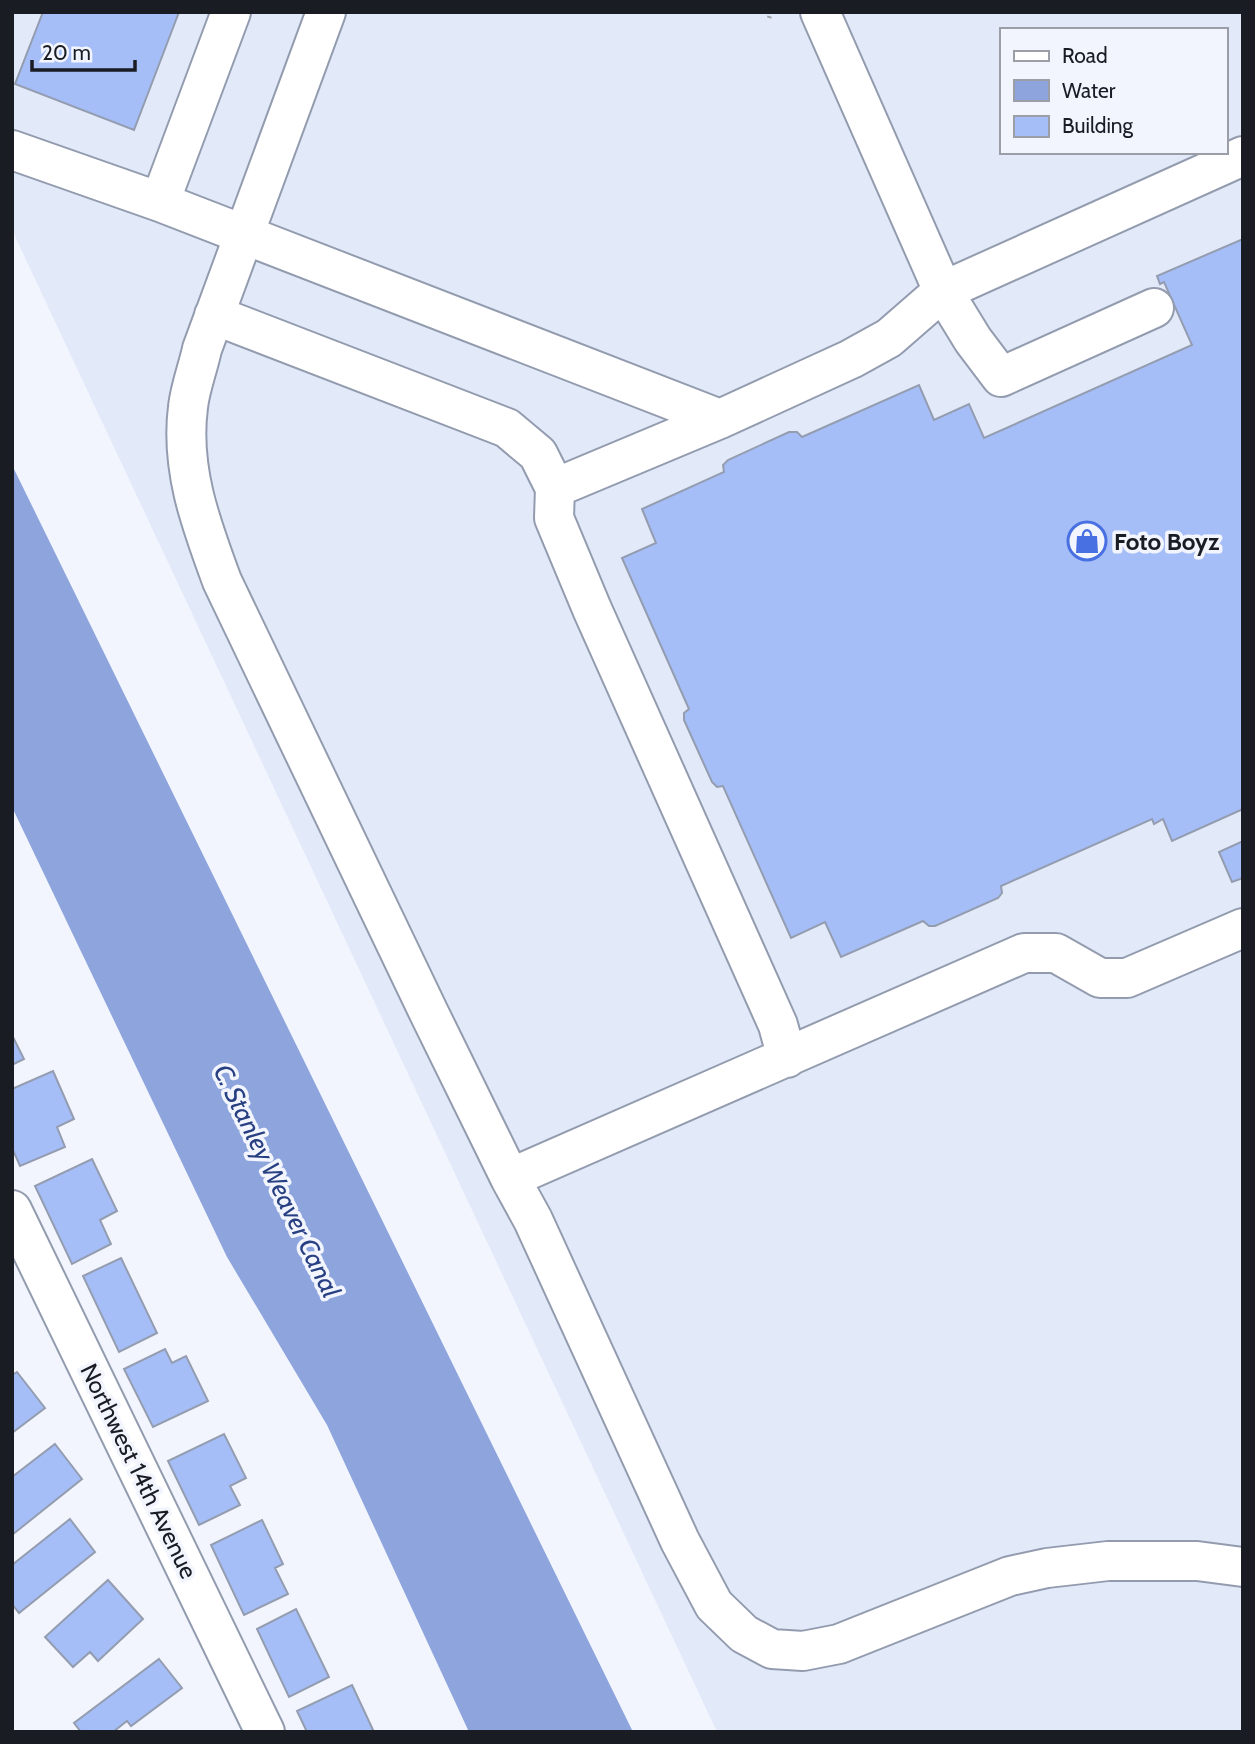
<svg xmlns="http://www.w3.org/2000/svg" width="1255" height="1744" font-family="Cabin,sans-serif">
<rect width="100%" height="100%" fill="#f2f5fe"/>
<path fill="#e2eafa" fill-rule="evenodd" d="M12 12H1243V1732H717L12 230ZM1001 30H1225V152H1001Z"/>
<path fill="#8da4dc" d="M12 465 633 1732H469L327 1425 227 1257 12 807Z"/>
<path fill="#a5bef7" stroke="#949db0" stroke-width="2" d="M43 12H179L134 130 15 84Z
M1243 239V809L1172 841 1163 819 1154 824 1152 819 1001 886 1002 893 998 898 935 926H929L923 921 841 957 825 922 791 938 723 786 717 787 712 782 684 720V713L689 709 622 558 656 543 642 509 724 472 723 465 728 460 789 432H797L802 437 919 385 934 420 969 404 984 438 1192 345 1164 282 1160 284 1157 276Z
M1243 841V878L1232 882 1219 852Z
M12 1035 24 1059 12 1065Z
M53 1071 74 1119 57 1127 65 1147 20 1166 12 1148V1089Z
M92 1159 117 1211 100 1220 111 1244 72 1264 35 1186Z
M121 1258 157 1333 119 1352 83 1276Z
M165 1349 172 1363 186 1356 208 1401 153 1427 124 1369Z
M17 1372 45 1408 12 1433V1375Z
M224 1434 246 1478 230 1486 240 1505 199 1525 168 1461Z
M55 1444 82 1479 12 1535V1477Z
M70 1519 95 1552 19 1613 12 1604V1565Z
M262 1520 283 1564 275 1568 288 1594 244 1615 211 1545Z
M108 1580 143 1619 98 1661 90 1652 73 1667 45 1637Z
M296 1609 329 1677 289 1697 257 1629Z
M159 1659 182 1688 131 1726 127 1721 113 1732H81L74 1723Z
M352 1685 374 1732H307L297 1711Z"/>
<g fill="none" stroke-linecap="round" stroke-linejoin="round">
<defs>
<path id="minor" d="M326 12 202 349C198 368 190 388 188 407 180 469 201 524 222 581L429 1013 510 1178 533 1220 680 1541 714 1605 744 1634 772 1649 803 1651 839 1644 1010 1576 1047 1568 1108 1561H1197L1243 1567
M820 12 943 291 973 340 1001 377 1154 308
M12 150 160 202 720 419
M160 202 231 12
M214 315 507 428 538 454 555 488 720 419 851 359 889 338 943 291 1243 156
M555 488 554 518 592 609 778 1025 787 1058
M510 1178 1024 953H1056L1100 978H1127L1243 928
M12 1210 265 1732"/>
</defs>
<use href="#minor" stroke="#939caf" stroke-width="42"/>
<path stroke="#a0a3ab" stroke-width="4.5" stroke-dasharray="2 5" stroke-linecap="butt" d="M769 18 771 12"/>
<use href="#minor" stroke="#fff" stroke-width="38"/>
</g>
<defs>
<symbol id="shop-ring" viewBox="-11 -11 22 22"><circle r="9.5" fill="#f2f5fe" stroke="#4870e2" stroke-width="1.5"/><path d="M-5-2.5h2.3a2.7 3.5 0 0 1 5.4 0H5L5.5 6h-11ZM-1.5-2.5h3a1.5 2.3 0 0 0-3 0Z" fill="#4870e2"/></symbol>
</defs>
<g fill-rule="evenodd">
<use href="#shop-ring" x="1065" y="519" width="44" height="44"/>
</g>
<g text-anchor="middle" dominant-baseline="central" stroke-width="7" stroke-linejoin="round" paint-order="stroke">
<g font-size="24" font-weight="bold" fill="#191c23" stroke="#f2f5fe" text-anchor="start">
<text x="1114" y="541">Foto Boyz</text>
</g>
<g font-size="24" fill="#191c23" stroke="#f2f5fe">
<text transform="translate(139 1471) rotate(64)">Northwest 14th Avenue</text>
</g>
<g font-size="26" font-style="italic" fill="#284082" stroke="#f2f5fe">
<text transform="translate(277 1181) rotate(64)">C. Stanley Weaver Canal</text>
</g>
</g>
<rect width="1255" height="1744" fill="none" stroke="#191c23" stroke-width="28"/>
<rect x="1000" y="28" width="228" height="126" fill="#f2f5fe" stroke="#9b9ea6" stroke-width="2"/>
<rect x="1014" y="51" width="35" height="10" fill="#ffffff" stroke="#9b9ea6" stroke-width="2"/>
<text x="1062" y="63" font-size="21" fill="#191c23">Road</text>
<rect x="1014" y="80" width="35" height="21" fill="#8da4dc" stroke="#9b9ea6" stroke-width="2"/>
<text x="1062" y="98" font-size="21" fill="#191c23">Water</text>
<rect x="1014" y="116" width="35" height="21" fill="#a5bef7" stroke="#9b9ea6" stroke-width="2"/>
<text x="1062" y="133" font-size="21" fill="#191c23">Building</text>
<path d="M32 60v10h103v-10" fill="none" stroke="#191c23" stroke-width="3.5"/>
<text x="42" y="60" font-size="21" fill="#191c23" stroke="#f2f5fe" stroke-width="5" paint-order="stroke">20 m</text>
</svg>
